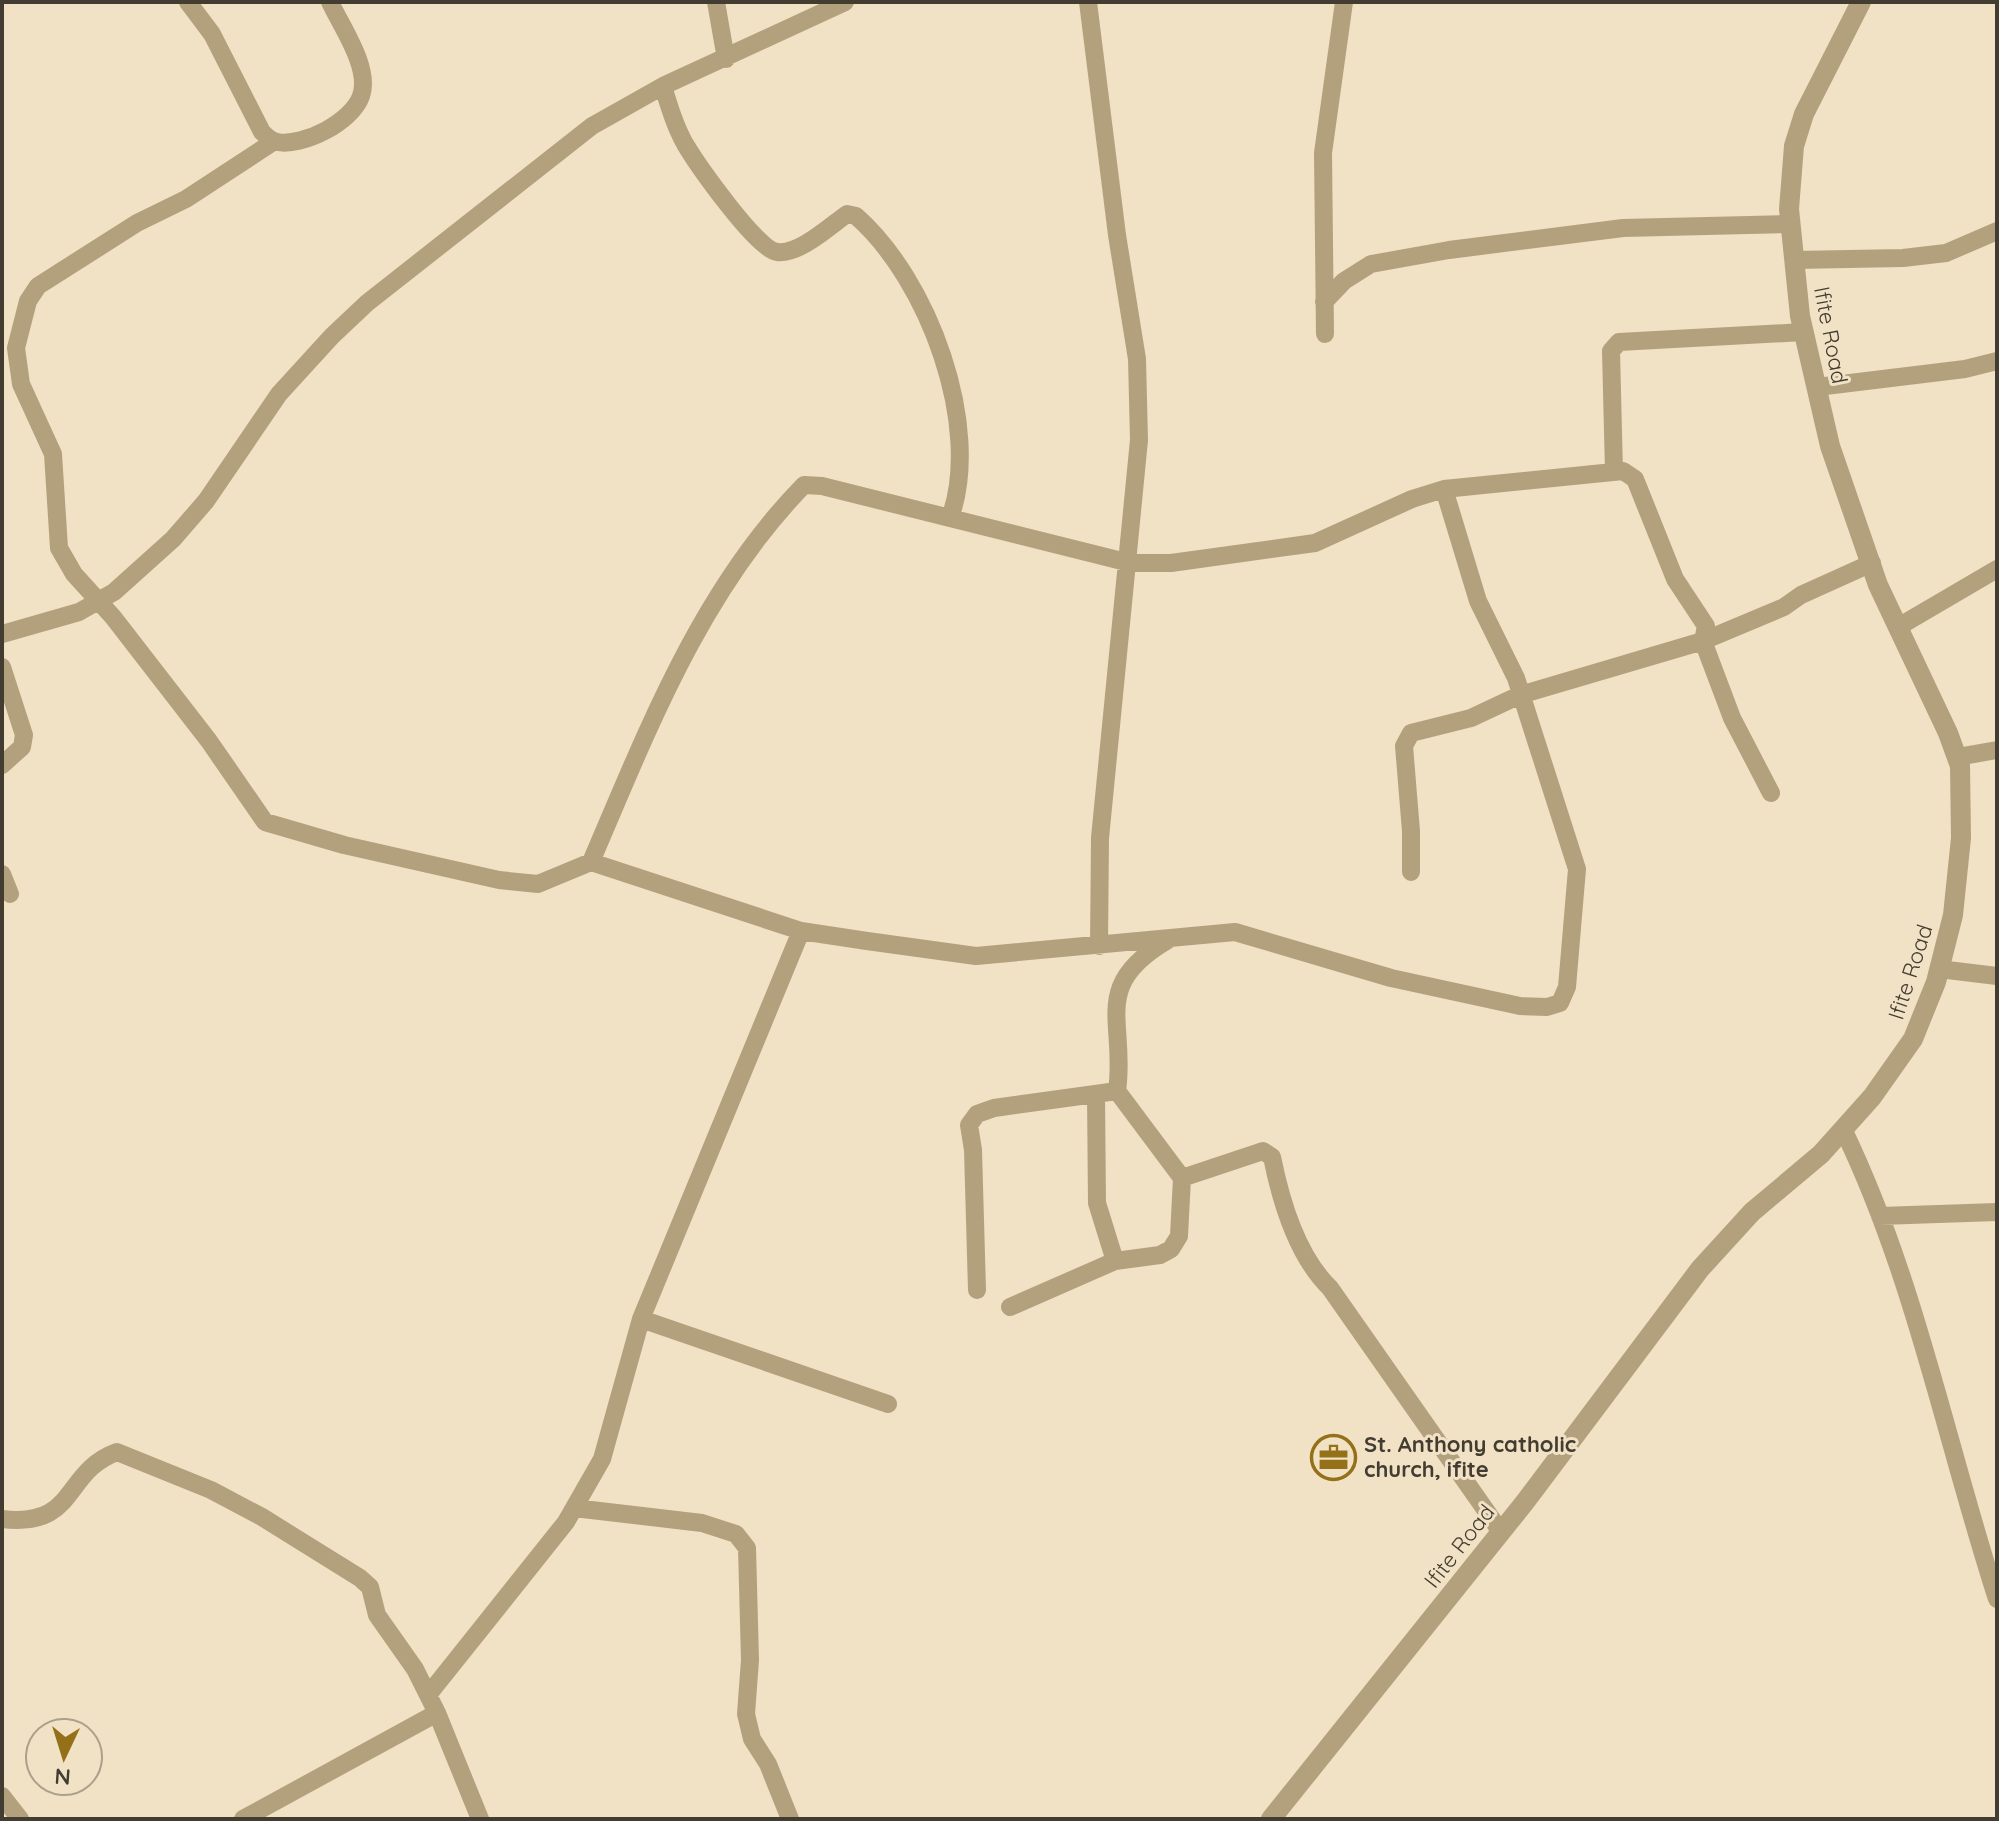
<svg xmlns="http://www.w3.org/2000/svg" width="1999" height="1821" font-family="Quicksand,sans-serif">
<rect width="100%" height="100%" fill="#f1e2c6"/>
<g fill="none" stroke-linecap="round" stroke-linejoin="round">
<path stroke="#b3a17e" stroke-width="18" d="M188 2 212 34 262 132C266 136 271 141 277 142 303 147 352 122 361 96 371 68 341 26 330 2
M716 2 726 59
M1088 2 1117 235 1137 359 1139 440 1100 838 1099 946
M663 86C669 106 675 126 685 144 697 164 757 250 777 252 799 255 830 226 847 214L856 216C928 279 983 426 950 518
M273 142 186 199 137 223 38 286 28 301 16 348 21 384 53 454 59 548 74 574 113 617 209 741 265 822 344 845 499 880 538 884 591 862C648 729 701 590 804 485L822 486 1130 563H1171L1315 543 1412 499 1444 489 1623 471 1635 479 1675 579 1706 626 1703 641 1732 718 1771 793
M1794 260 1903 258 1946 253 1997 231
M1324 302 1344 281 1371 264 1449 250 1623 228 1791 224
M1325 334 1323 153 1344 2
M1817 387 1965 369 1997 361
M1614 472 1611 351 1619 342 1804 332
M1898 627 1997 569
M2 634 79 612 114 592 173 539 206 501 279 394 332 336 367 303 592 126 663 86 845 2
M2 667 24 735 22 747 2 765
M1957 757 1997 750
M591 862 801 931 867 941 976 956 1235 932 1391 978 1520 1006 1547 1007 1560 1003 1567 987 1577 869 1516 678 1478 601 1444 489
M1411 872V831L1404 746 1411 733 1471 718 1520 695 1703 641 1784 607 1801 595 1872 563
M2 874 10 894
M1939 969 1997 976
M1117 1091 1182 1178
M1096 1095 1097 1203 1115 1261
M1843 1129C1915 1278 1946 1442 1997 1599
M1880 1216 1997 1212
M977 1290 973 1150 969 1125 977 1114 994 1108 1117 1091C1127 1022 1089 986 1168 940
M1010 1307 1115 1261 1160 1255 1171 1249 1179 1236 1182 1178 1263 1151 1272 1157C1281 1202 1297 1256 1330 1288L1501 1532
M641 1319 888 1404
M574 1508 702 1523 736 1534 747 1548 750 1660 746 1714 752 1739 768 1764 790 1819
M2 1519C78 1528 62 1472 117 1452L211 1490 262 1517 360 1578 370 1587 377 1615 415 1669 437 1713 480 1819
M428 1695 566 1522 602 1459 641 1319 801 931
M2 1796 20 1819
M243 1819 437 1713"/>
<path stroke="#b3a17e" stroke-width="20" d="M1271 1819 1525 1502 1700 1269 1752 1212 1821 1154 1872 1097 1913 1039 1936 982 1953 915 1961 838 1960 766 1948 733 1878 585 1830 446 1800 316 1789 209 1794 146 1804 114 1861 2"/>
</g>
<defs>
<symbol id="office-ring" viewBox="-11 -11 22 22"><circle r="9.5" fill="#f1e2c6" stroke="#947018" stroke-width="1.5"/><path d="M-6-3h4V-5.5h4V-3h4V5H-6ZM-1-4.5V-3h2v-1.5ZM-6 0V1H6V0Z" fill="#947018"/></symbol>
</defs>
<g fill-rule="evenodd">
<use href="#office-ring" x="1308" y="1432" width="51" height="51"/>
</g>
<g text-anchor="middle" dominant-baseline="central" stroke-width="6" stroke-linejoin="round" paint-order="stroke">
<g font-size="22" fill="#423c31" stroke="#f1e2c6">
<text transform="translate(1831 335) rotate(79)">Ifite Road</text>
<text transform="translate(1910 972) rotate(-72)">Ifite Road</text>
<text transform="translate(1459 1546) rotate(-52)">Ifite Road</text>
</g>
<g font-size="22" font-weight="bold" fill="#423c31" stroke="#f1e2c6" text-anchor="start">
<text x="1364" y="1444">St. Anthony catholic<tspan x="1364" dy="25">church, ifite</tspan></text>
</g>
</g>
<rect width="1999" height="1821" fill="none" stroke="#423c31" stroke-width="8"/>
<g transform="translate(64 1757) rotate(184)"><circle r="38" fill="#f1e2c6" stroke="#aba08a" stroke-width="2"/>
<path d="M0-6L14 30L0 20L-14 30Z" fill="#947018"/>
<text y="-12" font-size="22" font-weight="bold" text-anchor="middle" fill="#423c31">N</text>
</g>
</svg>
